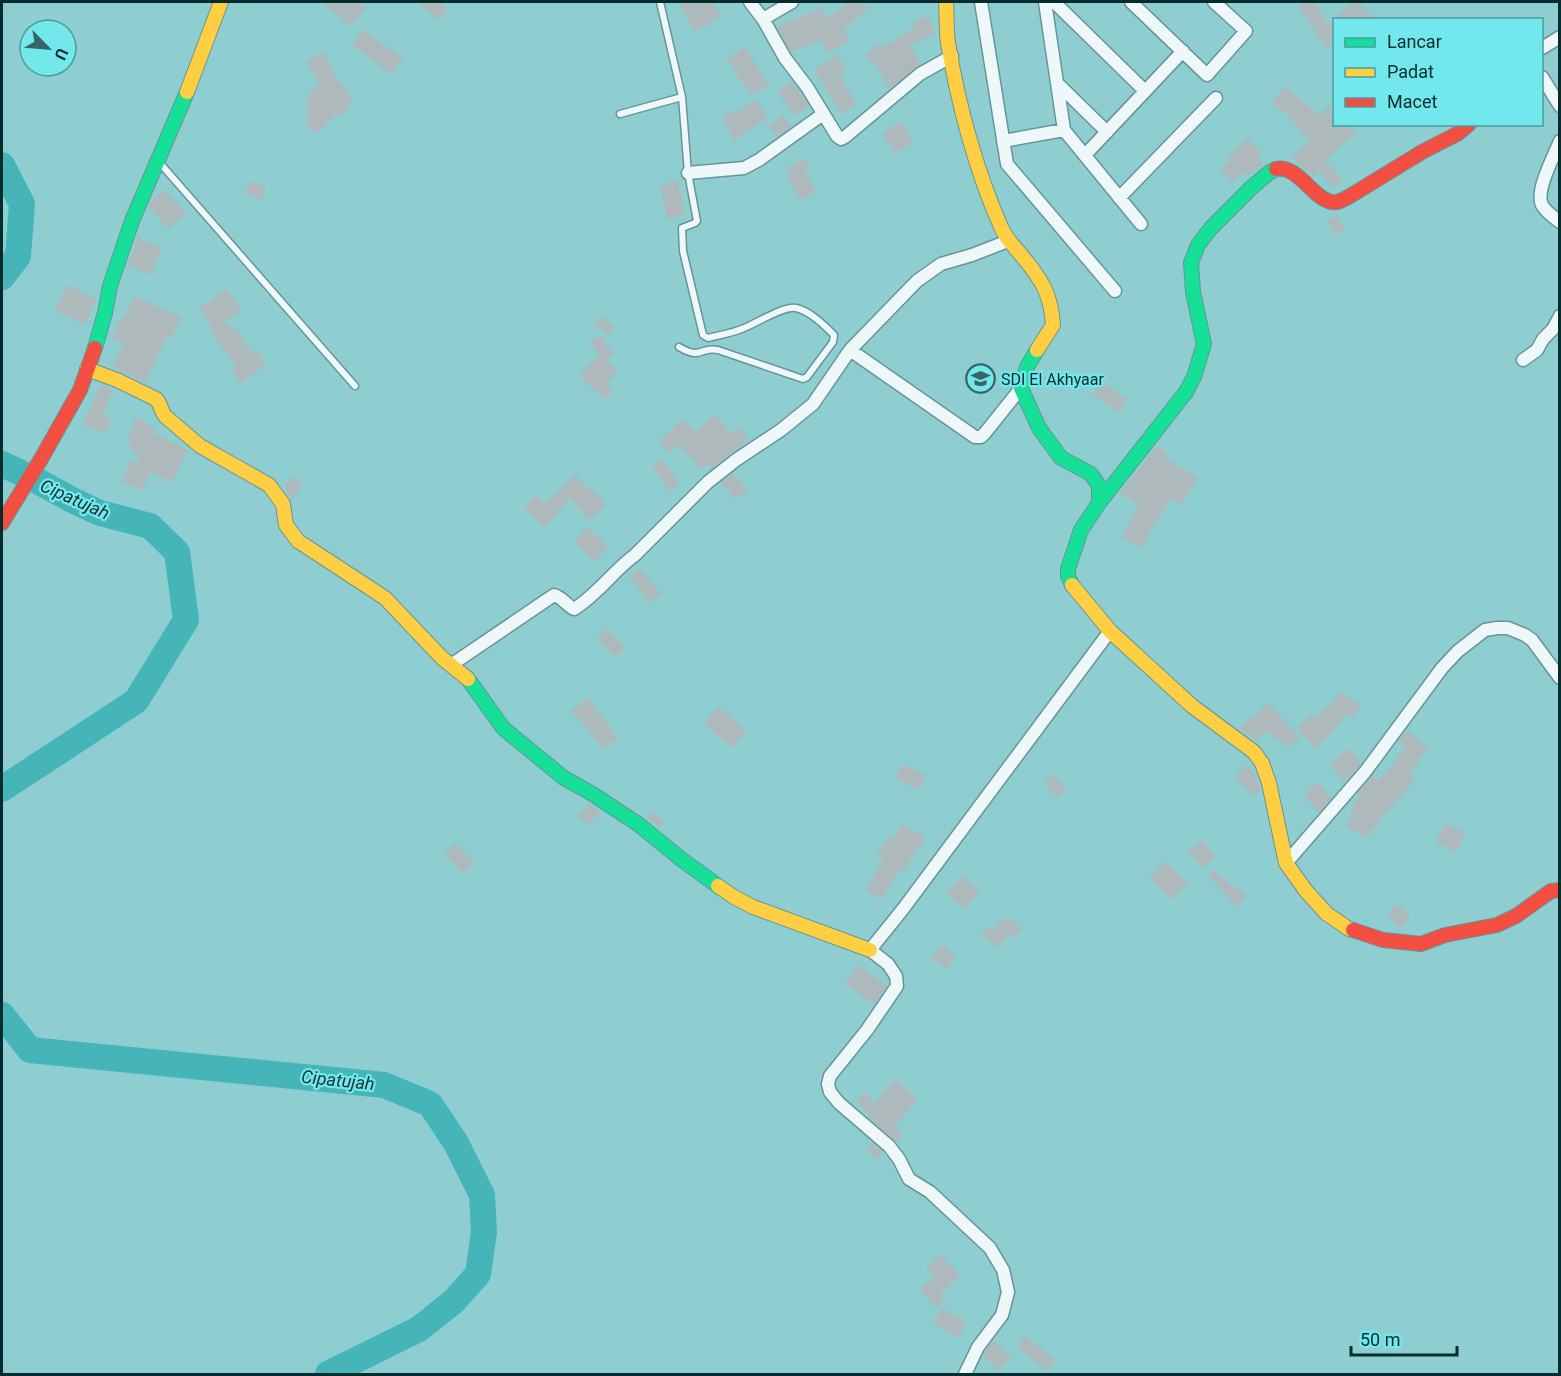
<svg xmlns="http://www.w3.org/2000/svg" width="1561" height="1376" font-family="Roboto,sans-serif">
<rect width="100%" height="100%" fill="#8eced1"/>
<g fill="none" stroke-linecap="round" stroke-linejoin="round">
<path stroke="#45b5b9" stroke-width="26" d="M2 165 22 204 18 256 2 277
M2 464 32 478 72 500 100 513 150 526 177 552 186 620 136 701 2 789
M2 1015 30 1050 384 1085 430 1104 456 1143 482 1195 484 1232 478 1274 454 1301 419 1329 328 1374"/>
</g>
<path fill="#adb9bb" d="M321 2H358L366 8 351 26Z
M417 2H440L448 9 439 20Z
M686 2H713L722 16 695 32 679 5Z
M849 2H862L868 9 843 30 850 40 828 53 820 40 791 52 777 27 822 8 827 19Z
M1296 2H1315L1328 25 1353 2H1359L1375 20H1335V42L1326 48Z
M927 16 936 33 910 45 921 64 889 89 874 62 871 64 865 54 881 43 883 47 915 28 912 23Z
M363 30 403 58 391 74 352 45Z
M745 47 769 86 749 95 744 82 742 84 727 59Z
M323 52 340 83 341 82 352 99 348 110 339 117 337 114 318 133 307 127V98L319 83 306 61Z
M837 55 846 69 839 73 846 83 844 84 857 104 841 114 814 69Z
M792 81 809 106 795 116 777 92Z
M1285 86 1319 115 1328 106 1335 112V124H1348L1355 134 1325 160 1342 180 1333 188 1319 171 1314 177 1292 158 1309 141 1288 115 1272 102Z
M756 99 768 118 734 140 721 116 733 110 735 114Z
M783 115 791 127 777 137 768 126Z
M900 121 914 141 895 153 882 134Z
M1247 138 1262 154 1257 158 1263 164 1248 176 1244 172 1233 182 1220 169 1230 160 1228 157Z
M805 158 810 169 804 172 816 191 800 200 786 176 791 173 788 167Z
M250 181 266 188 261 200 245 193Z
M678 181 685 215 667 219 660 185Z
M164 190 186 213 169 229 149 207 152 200Z
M1337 215 1346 229 1335 235 1327 221Z
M138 238 162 248 150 275 128 265Z
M67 285 97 299 85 325 55 311Z
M227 289 241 311 224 322 238 330 253 355 258 352 266 364 241 383 232 371 236 368 226 352 208 330 216 334 199 308Z
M134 296 181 317 172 338 167 336 145 382 112 367 124 343 112 338 122 316 124 317Z
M601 316 614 327 608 335 594 325Z
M600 335 614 354 606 360 618 373 606 383 613 390 605 399 579 376 599 354 590 342Z
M1101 382 1128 399 1120 412 1093 395Z
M100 385 113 390 103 416 111 419 106 433 83 425Z
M715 415 731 434 739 427 749 439 711 469 707 464 702 469 677 445 669 453 659 441 683 419 694 432Z
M136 417 155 428 153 433 188 450 172 482 150 472 143 490 122 482 131 460 140 464 127 439Z
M1157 446 1168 454 1165 458 1197 478 1181 505 1171 499 1154 525 1142 548 1122 537 1138 505 1120 493Z
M662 459 680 483 670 491 652 467Z
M733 473 748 490 736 500 721 482Z
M576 475 589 490 591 488 606 505 589 520 570 498 545 527 524 509 536 495 545 503Z
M293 476 303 484 292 499 284 487Z
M587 527 608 547 595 561 574 542Z
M640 568 661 594 649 603 629 576Z
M607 629 625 647 615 657 597 639Z
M1341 692 1361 706 1352 719 1347 715 1316 749 1297 729 1310 714 1315 719 1327 706 1329 708Z
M587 697 596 707 595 708 618 738 603 749 581 721 571 711Z
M1268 703 1300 737 1288 748 1279 739 1277 741 1267 730 1256 740 1239 728 1251 717 1253 718Z
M718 707 746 731 732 748 704 724Z
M1407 730 1428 749 1417 761 1419 763 1410 773 1416 779 1383 816 1375 828 1373 827 1368 838 1346 827 1353 813 1350 811 1359 797 1357 794 1373 775 1378 781 1397 759 1396 758 1405 746 1399 740Z
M1348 748 1362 763 1345 782 1329 764Z
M902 764 926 775 919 790 895 778Z
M1247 765 1255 774 1259 786 1260 790 1253 796 1235 776Z
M1053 774 1066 789 1057 798 1044 783Z
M1318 782 1331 798 1319 813 1304 795Z
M589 804 600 812 588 825 578 816Z
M652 811 665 822 660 828 647 818Z
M1445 823 1466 833 1456 852 1436 842Z
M901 824 925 836 919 848H918L903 872 899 869 882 900 866 890 883 859 876 855 888 837 893 840Z
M1201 840 1216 856 1203 868 1188 852Z
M455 843 474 863 463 873 444 854Z
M1165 861 1188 882 1172 900 1149 879Z
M1213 870 1246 896 1237 907 1208 875Z
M962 876 980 891 965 909 946 894Z
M1397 904 1410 917 1401 928 1387 915Z
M1007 916 1022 929 1013 938 1009 934 998 948 981 935 988 926 993 930Z
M941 945 956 957 946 969 931 958Z
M858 965 887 986 874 1004 845 984Z
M896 1079 918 1100 894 1126 902 1134 895 1141 871 1119 856 1100 866 1092 874 1103Z
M873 1143 883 1152 876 1160 866 1149Z
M940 1255 960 1275 939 1296 944 1301 936 1308 920 1290 934 1277 926 1269Z
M942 1308 967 1322 958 1338 933 1323Z
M1025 1336 1056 1360 1048 1371 1016 1347Z
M993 1341 1011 1357 999 1370 983 1356Z"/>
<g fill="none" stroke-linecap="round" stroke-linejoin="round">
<defs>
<path id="lane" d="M660 2 682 97 688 173 697 221 695 223 682 228 683 251 703 335 708 338C720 335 733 333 744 328 757 323 783 306 796 308 810 311 824 325 834 335L833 342 807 377 803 379 718 350C699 346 703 361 679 347
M620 114 682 97
M159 162 355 386"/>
<path id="street" d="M750 2 763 19 785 58 807 87 837 136 841 139 845 137 920 74 952 56
M981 2 1007 164 1115 291
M1045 2 1064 130 1141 224
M1054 2 1145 91
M1131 2 1207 75 1246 31 1214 2
M763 19 792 2
M1542 48 1560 37
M1542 77 1560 106
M1057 83 1107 132
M1003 141 1064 130
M1560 141C1554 156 1535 191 1542 205 1546 212 1553 217 1560 222
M1085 155 1183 51
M688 173 744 168 759 160 823 114
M1119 198 1216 98
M850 350 975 437H981L985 433 1021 388
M1523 360 1537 350 1543 339 1553 329 1560 316
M451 665 554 595C562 597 566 605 574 609 597 595 613 571 635 555L708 482 736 460 781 430 813 404 850 350 917 281 941 264 972 255 1008 241
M1286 863 1365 772 1442 668 1458 651 1485 630 1497 628H1508L1525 635 1532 640 1560 678
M965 1374 978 1347 1002 1315 1008 1292 1003 1270 990 1248 930 1192 909 1179 899 1159 889 1146 839 1103 830 1092 828 1084 830 1076 867 1030 897 986 896 976 888 964 870 950 903 909 1110 631"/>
<path id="fast" d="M95 348 105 313 110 286 132 221 187 92
M1037 350 1027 367 1021 388 1039 428 1061 458 1091 474 1099 486V503L1081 530 1068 569V576L1072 585
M1099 503 1186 392 1194 377 1204 344 1193 292 1191 263 1198 245 1211 228 1252 187 1270 172 1276 169
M468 679 504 729 564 778 591 793 638 824 681 859 718 886"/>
<path id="slow" d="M946 2C947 15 946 30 948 43 958 103 976 171 1001 227 1006 239 1014 246 1022 256 1042 280 1051 294 1053 325L1037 350
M187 92 221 2
M87 369 117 380 156 399C161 404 161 411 165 416L200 446 269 485 283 504 286 525 298 541 385 598 442 658 468 679
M1072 585 1110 631 1192 706 1254 752 1262 763 1269 783 1286 863 1306 891 1327 914 1349 929 1353 930
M718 886 734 897 753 907 870 950"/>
<path id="jam" d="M1276 169C1300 164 1316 206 1337 202 1341 201 1346 198 1350 196L1422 152 1457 134 1469 124
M2 523 41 459 80 390 95 348
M1353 930 1383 940 1421 944 1445 935 1497 925 1516 916 1551 891 1560 890"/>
</defs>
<use href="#lane" stroke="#669597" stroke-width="9"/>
<use href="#street" stroke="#669597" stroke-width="15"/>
<use href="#fast" stroke="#669597" stroke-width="16"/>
<use href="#slow" stroke="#669597" stroke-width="16"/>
<use href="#jam" stroke="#669597" stroke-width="16"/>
<use href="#lane" stroke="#eef8f8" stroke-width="6"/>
<use href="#street" stroke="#eef8f8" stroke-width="12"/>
<use href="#fast" stroke="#16e098" stroke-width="14"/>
<use href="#slow" stroke="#ffcf43" stroke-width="14"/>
<use href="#jam" stroke="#f24e42" stroke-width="14"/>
</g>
<defs>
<symbol id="school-ring" viewBox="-11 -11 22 22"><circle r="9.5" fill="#73e8ec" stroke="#356567" stroke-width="1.5"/><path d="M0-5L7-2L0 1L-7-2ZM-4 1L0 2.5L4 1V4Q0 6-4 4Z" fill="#356567"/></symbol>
</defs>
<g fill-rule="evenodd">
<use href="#school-ring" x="964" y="362" width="33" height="33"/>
</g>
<g text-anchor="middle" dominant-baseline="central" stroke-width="4.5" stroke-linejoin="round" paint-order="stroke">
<g font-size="16" fill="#052d2e" stroke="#73e8ec" text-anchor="start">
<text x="1001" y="379">SDI El Akhyaar</text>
</g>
<g font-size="18" font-style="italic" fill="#173233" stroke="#73e8ec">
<text transform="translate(75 499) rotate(24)">Cipatujah</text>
<text transform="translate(338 1080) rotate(6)">Cipatujah</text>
</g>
</g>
<rect width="1561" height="1376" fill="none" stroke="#052d2e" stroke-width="6"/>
<rect x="1333" y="18" width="210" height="108" fill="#73e8ec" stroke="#479da0" stroke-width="1.5"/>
<rect x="1345" y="38" width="30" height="9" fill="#16e098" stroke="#479da0" stroke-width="1.5"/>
<text x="1387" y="48" font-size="18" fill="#052d2e">Lancar</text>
<rect x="1345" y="68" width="30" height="9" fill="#ffcf43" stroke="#479da0" stroke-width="1.5"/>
<text x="1387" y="78" font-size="18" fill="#052d2e">Padat</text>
<rect x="1345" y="98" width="30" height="9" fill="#f24e42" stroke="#479da0" stroke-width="1.5"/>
<text x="1387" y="108" font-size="18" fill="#052d2e">Macet</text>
<g transform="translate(48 48) rotate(115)"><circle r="28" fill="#73e8ec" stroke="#479da0" stroke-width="1.5"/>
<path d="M0-4.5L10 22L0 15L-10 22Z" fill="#356567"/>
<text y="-9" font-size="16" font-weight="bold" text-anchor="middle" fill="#052d2e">U</text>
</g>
<path d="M1351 1346v9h106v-9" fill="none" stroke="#052d2e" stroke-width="3"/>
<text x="1360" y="1346" font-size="18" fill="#052d2e" stroke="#73e8ec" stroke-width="4.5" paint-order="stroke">50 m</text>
</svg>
